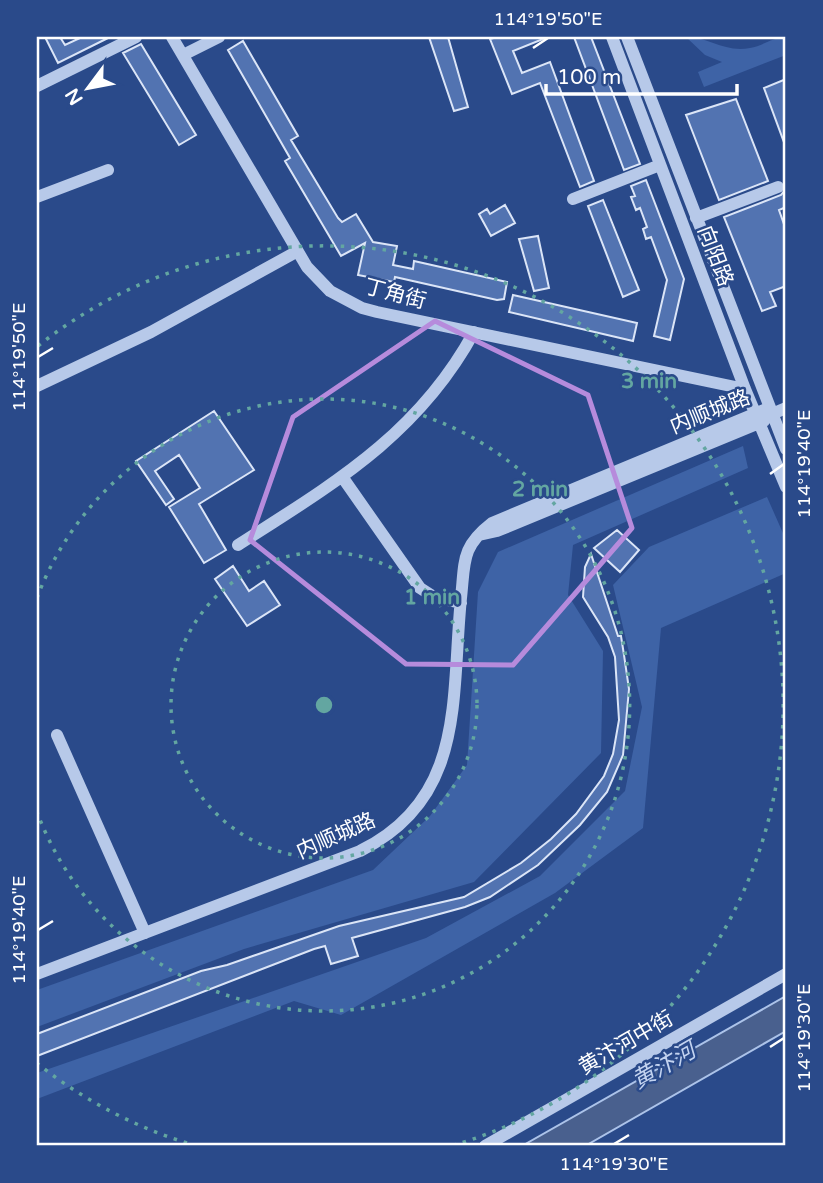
<svg xmlns="http://www.w3.org/2000/svg" width="823" height="1183" font-family="'Varela Round','Noto Sans SC',sans-serif">
<rect width="100%" height="100%" fill="#2a4a8a"/>
<path fill="#3e63a6" d="M686 37C709 37 725 53 750 48 763 46 773 37 786 37V55L704 87 698 72 722 62 705 55Z
M743 446 748 468 573 545 568 595 603 651 601 753 474 882 244 949 37 1027V990L373 870 430 816 467 765 478 592 498 552Z
M767 497 786 540V573L661 628 643 828 555 893 341 1015 294 1001 37 1099V1073L426 938 540 876 625 791 642 707 613 585 649 547Z"/>
<path fill="#49608e" stroke="#acc3e9" stroke-width="2" d="M786 996V1031L585 1146H522Z"/>
<path fill="#5273b1" stroke="#dbe5f7" stroke-width="2" d="M45 37H60L65 45 82 37H110L58 63Z
M429 37H448L468 107 454 111Z
M497 37H548L513 51 522 73 550 62 594 181 580 187 540 83 512 94 490 39Z
M574 37H591L640 164 624 170Z
M243 41 298 136 291 140 338 218 342 222 356 214 373 242 397 246 393 265 413 269 414 261 507 282 504 299 497 300 395 277 394 282 358 275 365 243 341 256 285 161 290 158 228 50Z
M141 44 196 135 179 145 123 53Z
M786 79V145H785L764 88Z
M736 99 768 181 719 200 686 115Z
M646 180 684 279 670 340 654 336 667 280 651 237 646 239 643 229 647 227 640 208 636 210 631 197 635 196 631 186Z
M786 189V207L779 210 786 230V286L770 292 776 306 762 311 724 217 781 195Z
M603 200 639 290 623 297 588 206Z
M505 205 515 223 491 236 479 214 487 209 490 214Z
M538 236 549 288 534 291 519 239Z
M513 295 637 323 633 341 509 312Z
M214 411 254 470 199 504 226 550 204 563 169 507 200 488 179 455 155 471 174 499 166 505 136 461Z
M617 530 639 550 620 572 594 548Z
M591 554 618 636H621L624 655 629 689 623 755 607 792 580 825 538 865 490 897 465 907 352 938 358 956 331 964 325 946 314 949 37 1056V1034L201 971 227 965 339 926 464 897 521 863 551 839 576 814 604 776 613 754 619 720 615 657 608 637 583 597 585 567Z
M233 566 249 591 264 581 280 605 247 626 215 579Z"/>
<g fill="none" stroke-linecap="round" stroke-linejoin="round">
<path stroke="#b7c9e9" stroke-width="12" d="M172 37 307 267 330 291 362 308 377 312 745 389
M612 37 745 389 786 487
M627 37 786 449
M183 55 219 37
M37 86 136 37
M37 197 108 170
M573 199 660 165
M696 218 778 187
M37 386 151 332 296 252
M772 414 786 408
M343 478 420 588 434 597 461 603
M479 535 497 531 764 421
M238 545C333 484 418 435 474 332
M57 735 145 933
M37 974 360 851C466 799 451 699 461 598 465 561 461 547 492 523L769 408
M485 1146 786 974"/>
</g>
<path fill="none" stroke="#b68bdc" stroke-width="5" stroke-linejoin="round" d="M435 321 588 395 632 528 513 665 406 664 250 540 293 417Z"/>
<path fill="none" stroke="#fff" stroke-width="2.5" d="M533 48 548 38M38 357 53 348M770 474 784 464M38 930 53 921M770 1047 784 1038M614 1144 629 1135"/>
<g fill="none" stroke="#63a6a1" stroke-width="3.5" stroke-dasharray="3.5 7">
<circle cx="324" cy="705" r="153"/>
<path d="M37 598A306 306 0 1 1 37 812"/>
<path d="M197 1146A459 459 0 0 1 38 1064M38 346A459 459 0 1 1 451 1146"/>
</g>
<g text-anchor="middle" dominant-baseline="central" stroke-width="5" stroke-linejoin="round" paint-order="stroke">
<g font-size="21" fill="#fff" stroke="#2a4a8a">
<text transform="translate(715 256) rotate(69)">向阳路</text>
<text transform="translate(395 294) rotate(15)">丁角街</text>
<text transform="translate(710 412) rotate(-22)">内顺城路</text>
<text transform="translate(336 836) rotate(-24)">内顺城路</text>
<text transform="translate(626 1043) rotate(-30)">黄汴河中街</text>
</g>
<g font-size="23" font-style="italic" fill="#c3d3f0" stroke="#2a4a8a">
<text transform="translate(664 1066) rotate(-30)">黄汴河</text>
</g>
</g>
<circle cx="324" cy="705" r="10" fill="#63a6a1" stroke="#2a4a8a" stroke-width="3.5"/>
<g font-size="21" text-anchor="middle" font-weight="bold" fill="#63a6a1" stroke="#2a4a8a" stroke-width="5" stroke-linejoin="round" paint-order="stroke">
<text x="649" y="388">3 min</text>
<text x="540" y="496">2 min</text>
<text x="432" y="604">1 min</text>
</g>
<rect width="823" height="1183" fill="none" stroke="#2a4a8a" stroke-width="77"/>
<g transform="translate(88 88) rotate(238)" stroke="#2a4a8a" stroke-width="5" paint-order="stroke">
<path d="M0-5L12 26L0 18L-12 26Z" fill="#ffffff"/>
<text y="-10" font-size="19" font-weight="bold" text-anchor="middle" fill="#ffffff">N</text>
</g>
<path d="M546 84v10h191v-10" fill="none" stroke="#ffffff" stroke-width="3.5"/>
<text x="557" y="84" font-size="21" fill="#ffffff" stroke="#2a4a8a" stroke-width="5" paint-order="stroke">100 m</text>
<rect x="38" y="38" width="746" height="1106" fill="none" stroke="#fff" stroke-width="2.5"/>
<g font-size="18" text-anchor="middle" fill="#fff">
<text x="548" y="25">114°19'50"E</text>
<text transform="translate(19 357) rotate(-90)" y="6">114°19'50"E</text>
<text transform="translate(804 464) rotate(-90)" y="6">114°19'40"E</text>
<text transform="translate(19 930) rotate(-90)" y="6">114°19'40"E</text>
<text transform="translate(804 1038) rotate(-90)" y="6">114°19'30"E</text>
<text x="614" y="1170">114°19'30"E</text>
</g>
</svg>
